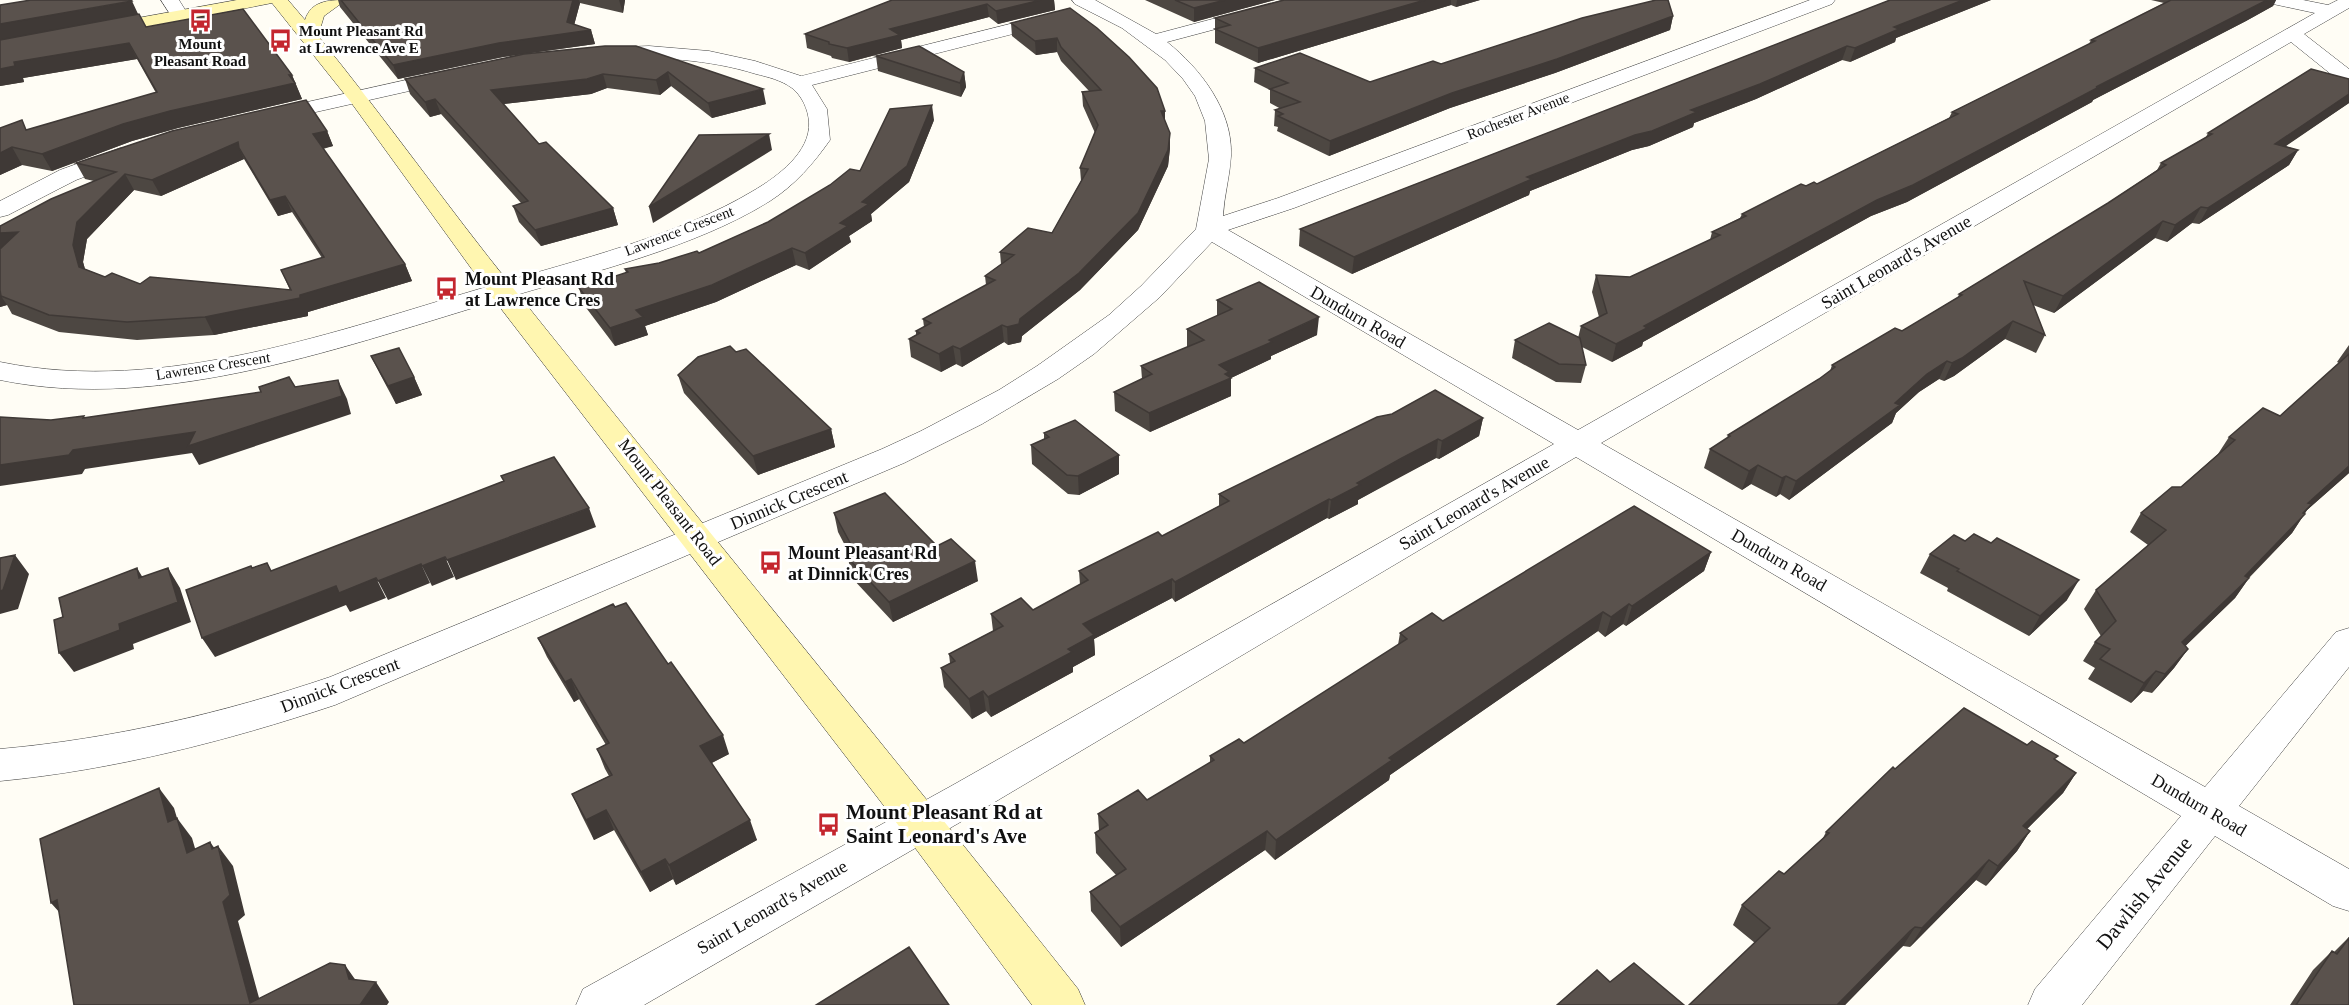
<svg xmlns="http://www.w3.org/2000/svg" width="2349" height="1005" font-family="Georgia,serif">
<rect width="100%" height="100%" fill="#fffdf5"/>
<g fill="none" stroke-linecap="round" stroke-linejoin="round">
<defs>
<path id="minor" d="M161 0H179L189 16 186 20H174Z
M1072 0H1095L1156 34 1284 0H1313L1310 4 1167 42C1201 69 1233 111 1231 156 1230 176 1224 196 1223 216L1278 198 1810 0H1835L1832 4 1294 208 1228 230 1578 430 2315 13 2273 4 2270 0H2303L2328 5 2338 0H2349V8L2304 34 2349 69V85L2342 83 2291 42 1601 443 2205 787 2336 632 2349 628V667L2239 806 2349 869V911L2333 906 2215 836 2082 1005H2028L2035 989 2181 816 1576 457 983 809 644 1005H576L583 989 953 785 1554 444 1212 242 1160 297 1094 354 1058 379 982 424 904 463 335 705C227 741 114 770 0 781V749C112 739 224 713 330 677L882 449 921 431 999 390 1037 366 1109 315 1141 286 1196 229 1209 159 1205 121 1195 96 1183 79 1165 60 1122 28 1075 4Z
M1054 13 1060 14 1063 18 1060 22 812 85 827 109 830 140C813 164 795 185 770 201 697 247 589 273 506 298 350 344 164 414 0 380V362C164 396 338 330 493 285 575 261 680 235 753 191 777 177 811 152 809 122 808 109 802 96 792 88 781 80 768 77 756 74 708 59 658 57 608 58L601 56 598 52 601 48 649 46 709 51 755 61 801 76Z
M451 70 458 72 461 76 458 80 267 123 260 121 256 117 260 113 267 111Z
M121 148 129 150 132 155 129 160 76 180 8 215 0 217V201L60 170Z"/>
<path id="secondary" d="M237 0H288L305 20C311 1 328 0 346 0L324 16 318 36C385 118 446 205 513 288 700 522 892 754 1078 989L1085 1005H1032L881 802 492 297 350 101 272 3 99 37 92 35 90 31 92 27 99 25Z"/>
</defs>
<use href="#minor" stroke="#444" stroke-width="1"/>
<use href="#secondary" stroke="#333" stroke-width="1"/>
<use href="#minor" fill="#fff" fill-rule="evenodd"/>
<use href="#secondary" fill="#fff6b0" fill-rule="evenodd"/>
</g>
<path fill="#4d4742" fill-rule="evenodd" d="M338 0H625L623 13 580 3 574 25 591 30 595 44 503 57 398 79 340 7Z
M892 0H1054L1055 10 998 24 989 17 901 40 902 48 849 62 832 58 831 56 807 48 805 34Z
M1145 0H1275L1194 22Z
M1284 0H1480L1456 7 1451 5 1258 63 1215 43V18Z
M1890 0H1991L1896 38 1895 42 1850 62 1842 60 1756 99 1694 123 1693 127 1649 146 1632 150 1530 191 1529 195 1352 274 1299 246 1300 229Z
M2151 0H2276L2273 6 2246 21 2093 100 2092 102 1907 202 1871 216 1643 342 1642 346 1612 362 1582 347 1586 365 1581 383 1556 382 1512 358 1515 340 1578 338 1581 326 1599 317 1592 292 1596 275 1630 277 1710 240 1712 232 1740 218 1742 214 1806 186 1817 184 1949 118 1952 112 2089 44 2091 40 2164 3Z
M0 5 138 15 146 27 292 75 302 99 178 128 132 141 52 171 22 165 0 175V128L27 130 156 93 137 59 23 78 24 82 0 86Z
M1070 8 1165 121 1170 148 1168 166 1138 230 1080 290 1022 336 1021 342 1008 345 1004 342 962 367 956 364 941 372 911 357 909 339 916 335V331L924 327 923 319 986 285 985 276 1001 264 1000 252 1052 233 1081 181 1080 168 1095 133 1083 106 1082 92 1089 91 1061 61 1057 52 1036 55 1012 36 1011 23Z
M1673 16 1670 30 1555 73 1450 108 1329 156 1277 131 1278 127 1274 126 1275 110 1281 109 1270 103V90L1254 82 1255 68 1370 82 1441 64Z
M605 46 766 104 712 118 671 86 660 95 607 88 591 94 503 104 539 144 613 208 618 225 541 246 519 222 513 206 521 203 441 114 430 117 410 94 405 79Z
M876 56 964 72 966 87 961 97 878 71Z
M2349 79V103L2285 146 2298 150 2289 165 2199 224 2192 223 2167 242 2155 238 2054 313 2033 305 2045 335 2036 353 2005 339 1954 376 1944 381 1939 379 1919 392 1896 413 1892 423 1789 500 1780 494 1776 497 1751 484 1742 490 1704 468 1710 449 1727 439 1728 435 1819 379 1830 371 1832 365 1902 331 1958 297 1959 294 2108 203 2157 170 2161 163 2206 137 2208 133Z
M934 120 909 182 871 214 872 221 849 236 851 242 809 270 796 265 716 302 645 326 648 335 615 346 584 305 579 288 626 273 625 269 659 263 699 253 768 222 860 171Z
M327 131 333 146 323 149 405 264 412 281 308 312V316L214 335 167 338 137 340 59 332 12 314 7 305 0 307V226L94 181 85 179 76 163ZM244 159 278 216 292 212 322 258 281 270 290 290 140 284 105 277 85 269 83 262 87 239 134 190 161 196Z
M1217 300 1317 335 1271 356V359L1231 378V396L1150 432 1115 411 1114 392 1142 379 1141 366 1187 347V329L1217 316Z
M2349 345V473L2307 510 2292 533 2249 578 2235 598 2185 646 2188 649 2174 668 2152 693 2143 691 2131 703 2088 679 2095 668 2083 661 2095 642 2101 636 2084 609 2096 590 2148 545 2130 532 2141 513 2181 487 2218 454 2229 437 2280 416 2339 363 2337 362Z
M736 352 831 429 835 447 758 475 684 393 678 375Z
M371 356 414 377 422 395 396 404 380 374Z
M1483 418 1479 436 1439 459 1436 458 1399 477 1358 500V504L1329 519 1327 518 1175 602 1172 598 1094 639 1095 655 1073 667V672L991 717 986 711 972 719 944 687 941 668 950 663 949 654 993 631 991 614 1033 610 1080 585 1079 571 1162 536 1219 506V494Z
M1044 433 1119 474 1079 495 1068 494 1032 464 1031 445 1044 439Z
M834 513 937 546 978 581 893 622 852 578 848 558 851 557 838 532Z
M1711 552 1704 571 1626 626 1623 624 1605 637 1598 631 1390 775 1389 780 1275 860 1265 850 1121 947 1091 911 1090 892 1116 875 1096 853 1095 833 1099 830 1098 814 1147 800 1210 763V756L1244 743 1398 645 1400 633Z
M1930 554 2067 600 2029 636 1947 591 1948 588 1920 573Z
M538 638 729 754 712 763 757 840 676 885 673 879 650 892 614 830 594 840 581 814 572 794 609 776 605 769 597 749 606 745 579 699 574 702 547 657Z
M2027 745 2076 773 2063 793 2027 829 2030 831 2017 851 1986 886 1976 880 1910 947 1903 946 1898 950 1845 1005H1689L1755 943 1733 925 1742 905 1784 874 1823 838 1826 832 1895 769Z
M2349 937V1005H2290L2313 970 2332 951 2334 952Z"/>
<path fill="#3f3936" d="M573 0H579L580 3 572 33 591 30 595 44 503 57 398 79 393 65 567 22Z
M619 0H625L623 13Z
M1041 0H1054L1055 10 998 24 996 11Z
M1225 0H1275L1194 22V8Z
M1425 0H1451V5L1258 63V48Z
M1457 0H1480L1456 7Z
M1963 0H1991L1896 38 1895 42 1850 62 1855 48 1894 27Z
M2267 0H2276L2273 6 2246 21 2093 100 2092 102 1907 202 1871 216 1643 342 1642 346 1612 362 1616 344 1644 326 1877 200 2096 87Z
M132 1 139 16 0 41V24Z
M987 4 989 17 901 40 902 48 849 62 847 48 890 29Z
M1673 16 1670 30 1555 73 1450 108 1329 156 1330 141 1452 93Z
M1057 38V52L1036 55 1035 41Z
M129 43 137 59 23 78 24 82 0 86V69L14 62Z
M1847 46 1842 60 1756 99 1694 123 1693 127 1649 146 1632 150 1530 191 1529 195 1352 274 1354 257 1527 177 1635 135 1691 110Z
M668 72 671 86 660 95 656 80Z
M964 72 966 87 961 97 960 83Z
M603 74 607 88 591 94 495 105 491 90Z
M289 75H292L302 99 178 128 132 141 52 171 42 154 123 124Z
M763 89 766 104 712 118 708 103Z
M2349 94V103L2267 159 2275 144Z
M435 99 441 114 430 117 425 102Z
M932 105 934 120 909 182 871 214 872 221 849 236 851 242 809 270 805 253 862 202Z
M1161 111H1165V126Z
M327 131 333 146 319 149 313 134Z
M1170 133V148L1168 166 1138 230 1080 290 1022 336 1021 342 1008 345 1007 327 1020 319Z
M769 134 772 150 653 223 649 207Z
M238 142 239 148 244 159 161 196 152 180Z
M12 147 22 165 0 175V153Z
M2298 150 2289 165 2199 224 2208 208Z
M125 174 134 190 87 239 83 262 89 284 79 267 73 245 77 222Z
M285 196 292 212 278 216 270 200Z
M2201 207 2192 223 2167 242 2175 225Z
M613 208 618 225 541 246 535 230Z
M2163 221 2155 238 2054 313 2063 296Z
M18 232 0 251V233Z
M792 248 796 265 716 302 645 326 648 335 615 346 610 328 636 310Z
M405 264 412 281 308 312V316L214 335 205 317 300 295Z
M0 288 1 296 7 305 0 307Z
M1319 317 1317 335 1271 356V359L1231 378V396L1150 432 1149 413 1219 365 1269 340Z
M2013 321 2005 339 1954 376 1944 381 1952 363Z
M1002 325 1004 342 962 367 960 349Z
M953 346 956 364 941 372 939 354Z
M1947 361 1939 379 1919 392 1896 413 1892 423 1789 500 1796 481 1895 403 1927 374Z
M414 377 422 395 396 404 388 386Z
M338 380 347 399 351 414 199 465 192 453 85 469 82 474 0 486V465Z
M1483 418 1479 436 1439 459 1442 441Z
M831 429 835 447 758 475 753 456Z
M1438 439 1436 458 1358 500V504L1329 519 1331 500 1357 483Z
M1119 455V474L1079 495 1078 476Z
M1758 465 1751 484 1742 490 1749 471Z
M2349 466V473L2307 510 2292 533 2246 580 2249 578 2235 598 2169 662 2182 642 2245 576 2308 503Z
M1786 476 1780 494 1776 497 1782 478Z
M1329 499 1327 518 1175 602V582Z
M589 508 596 527 456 580 447 560Z
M1711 552 1704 571 1626 626 1632 606Z
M15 555 29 574 18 609 0 614V591Z
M445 557 454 577 432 586 422 566Z
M975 561 978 581 893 622 889 602Z
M421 564 430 583 388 600 378 581Z
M137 568 149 588 139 578Z
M168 568 180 588 191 622 133 644 134 649 74 672 59 653 119 624Z
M376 578 386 598 350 612 346 605 215 657 202 638 336 586Z
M1172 579V598L1094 639 1095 655 1073 667V672L991 717 988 697 1068 649 1083 624Z
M2079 580 2067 600 2029 636 2040 616Z
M1629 604 1623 624 1605 637 1611 617Z
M1603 612 1598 631 1390 775 1389 780 1275 860 1276 840 1389 758Z
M2188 649 2174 668 2152 693 2165 674Z
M2156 671 2143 691 2131 703 2144 683Z
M571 679 579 699 574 702 565 682Z
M983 691 986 711 972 719 969 699Z
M723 735 729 754 707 765 700 746Z
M2076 773 2063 793 2010 846 2023 826Z
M159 788 174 808 177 818 192 838 202 872 187 853 168 822Z
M606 810 614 830 594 840 586 820Z
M750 820 757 840 676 885 669 865Z
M1267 831 1265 850 1121 947 1120 927Z
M2030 831 2017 851 1986 886 1998 866Z
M210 842 221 857 218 846 233 866 245 915 238 921 261 1005 250 1003 223 902 212 849Z
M665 859 673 879 650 892 641 872Z
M1989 860 1976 880 1910 947 1922 928Z
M57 900 69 923 51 903Z
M1915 927 1903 946 1845 1005H1837Z
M345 965 359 985 349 979Z
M376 982 389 1002 387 1005H360Z"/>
<path fill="#5a524d" stroke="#3f3936" stroke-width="1.5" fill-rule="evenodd" d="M31 0H131L132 1 0 24V5Z
M341 0H573L567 22 591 30 499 43 393 65Z
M892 0H1041L996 11 987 4 890 29 900 35 847 48 829 44V42L805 34Z
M1175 0H1225L1194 8Z
M1284 0H1425L1258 48 1215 29 1230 25 1215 18Z
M1656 0H1668L1673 16 1557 59 1452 93 1330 141 1278 116 1283 114 1275 110 1300 102 1270 89 1288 83 1255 68 1300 53 1370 82 1433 61 1441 64 1582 18Z
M1890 0H1963L1894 27 1899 29 1855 48 1847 46 1760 84 1691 110 1697 112 1652 131 1635 135 1527 177 1532 179 1354 257 1300 229Z
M2171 0H2267L2096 87H2099L1913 185 1877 200 1644 326 1647 328 1616 344 1581 326 1607 313 1596 275 1630 277 1720 235 1712 232 1746 216 1742 214 1801 184 1806 186 1814 182 1817 184 1958 114 1952 112 2095 41 2091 40Z
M1070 8 1097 28 1129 57 1157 88 1165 111H1161L1170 133 1168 150 1138 213 1079 273 1020 319 1019 324 1007 327 1002 325 960 349 953 346 939 354 909 339 920 333 916 331 931 323 923 319 995 280 985 276 1014 255 1000 252 1028 228 1052 233 1088 169 1080 168 1098 125 1082 92 1101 90 1061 47 1057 38 1035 41 1011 23Z
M243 9 292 75H289L295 83 170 111 123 124 42 154 12 147 0 153V128L22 120 26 130 157 92 129 43 14 62 15 66 0 69V40L139 14 146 27Z
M605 46H636L763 89 708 103 668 72 656 80 603 74 587 79 491 90 539 144 546 142 613 208 535 230 513 206 528 201 435 99 425 102 405 79 524 54Z
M919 46 964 72 960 83 876 56Z
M2311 69 2349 79V94L2275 144 2298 150 2208 208 2201 207 2175 225 2163 221 2063 296 2024 281 2045 335 2013 321 1962 358 1952 363 1947 361 1927 374 1895 403 1900 405 1796 481 1786 476 1782 478 1758 465 1749 471 1710 449 1730 436 1728 435 1819 379 1835 367 1832 365 1895 328 1902 331 1962 295 1959 294 2108 203 2166 165 2161 163 2212 134 2208 133Z
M306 100 327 131 313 134 405 264 300 295V298L205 317 127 322 49 315 1 296 0 290V249L18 232 0 233V226L51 199 116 172 76 163 172 131ZM238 142 239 148 270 200 285 196 324 257 281 270 291 290 150 277 140 284 112 273 105 277 79 267 73 245 77 222 125 174 152 180Z
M932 105 907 166 862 202 869 204 840 223 848 226 805 253 792 248 712 285 636 310 643 317 610 328 579 288 628 272 625 269 659 263 697 251 699 253 768 222 830 185 850 169 860 171 890 109Z
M769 134 649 207 699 135Z
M1259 282 1319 317 1269 340 1272 342 1219 365 1229 372 1225 374 1231 378 1149 413 1114 392 1152 374 1141 366 1204 340 1187 329 1232 309 1217 300Z
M1549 323 1580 338 1586 365 1559 364 1515 340Z
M730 346 736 352 746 349 831 429 753 456 678 375 698 357Z
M399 348 414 377 388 386 371 356Z
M2349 354V466L2308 503 2312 504 2303 513 2305 514 2245 576 2249 578 2182 642 2188 649 2165 674 2156 671 2144 683 2100 659 2110 649 2095 642 2116 621 2096 590 2166 530 2141 513 2172 487H2181L2235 440 2229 437 2263 408 2280 416Z
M289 377 295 387 338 380 342 396 188 446 195 432 73 450 69 455 0 465V417L51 420 84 416 83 418 261 392 259 387Z
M1435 390 1483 418 1442 441 1438 439 1402 458 1357 483 1360 485 1331 500 1329 499 1175 582 1172 579 1083 624 1094 635 1068 649 1072 652 988 697 983 691 969 699 941 668 955 661 949 654 1003 626 991 614 1021 598 1033 610 1088 580 1079 571 1158 532 1162 536 1229 501 1219 494 1377 417 1392 414Z
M1075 420 1119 455 1078 476 1067 475 1031 445 1049 437 1044 433Z
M554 457 589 508 447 560 445 557 422 566 421 564 378 581 376 578 339 593 336 586 202 638 186 590 251 566 252 568 267 563 271 571 504 481 501 476Z
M885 493 937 546 951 539 975 561 889 602 848 558 856 554 834 513Z
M1634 506 1711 552 1632 606 1629 604 1611 617 1603 612 1389 758 1392 760 1276 840 1267 831 1120 927 1090 892 1126 869 1095 833 1108 825 1098 814 1138 790 1147 800 1214 760 1210 756 1239 739 1244 743 1407 639 1400 633 1432 613 1443 621Z
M1974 534 1991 543 1997 538 2079 580 2040 616 1957 571 1959 569 1930 554 1954 535 1965 541Z
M15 555 3 590 0 591V558Z
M137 568 139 578 168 568 178 602 119 624 120 630 59 653 54 620 63 617 59 598Z
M626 603 668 664 671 662 723 735 700 746 750 820 669 865 665 859 641 872 606 810 586 820 572 794 612 775 597 749 609 743 571 679 565 682 538 638 613 604 615 607Z
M1964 708 2027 745 2032 741 2058 756 2054 759 2076 773 2023 826 2030 831 1998 866 1989 860 1922 928 1915 927 1910 931 1838 1004 1839 1005H1689L1770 928 1742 905 1779 871 1784 874 1829 833 1826 832 1893 767 1895 769Z
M159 788 168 822 177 818 187 853 210 842 212 849 218 846 230 895 223 902 250 1003 330 963 345 965 349 979 376 982 360 1005H74L57 900 51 903 40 839Z
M2349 938V1005H2296L2332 951 2337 954Z
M909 947 949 1005H816Z
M1634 963 1684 1005H1557L1597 970 1610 982Z"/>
<defs>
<symbol id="bus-bare" viewBox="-9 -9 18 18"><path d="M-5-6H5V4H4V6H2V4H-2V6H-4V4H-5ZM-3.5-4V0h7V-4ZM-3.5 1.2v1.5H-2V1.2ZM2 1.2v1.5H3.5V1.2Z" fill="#c4262e" stroke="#fff" stroke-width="2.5" paint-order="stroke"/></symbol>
</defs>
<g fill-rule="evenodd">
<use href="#bus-bare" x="184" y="4" width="33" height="33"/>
<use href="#bus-bare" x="264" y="24" width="33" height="33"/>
<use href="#bus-bare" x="430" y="272" width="33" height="33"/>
<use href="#bus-bare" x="754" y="546" width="33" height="33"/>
<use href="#bus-bare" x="812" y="808" width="33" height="33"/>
</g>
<g text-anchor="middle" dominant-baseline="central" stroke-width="6" stroke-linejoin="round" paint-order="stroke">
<g font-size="15" font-weight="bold" fill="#111" stroke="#fff" text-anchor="start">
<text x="299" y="31">Mount Pleasant Rd<tspan x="299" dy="17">at Lawrence Ave E</tspan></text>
<text x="200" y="44" text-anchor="middle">Mount<tspan x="200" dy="17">Pleasant Road</tspan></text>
</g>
<g font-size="15" fill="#111" stroke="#fff">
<text transform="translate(1518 116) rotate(-21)">Rochester Avenue</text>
<text transform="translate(679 231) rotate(-21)">Lawrence Crescent</text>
<text transform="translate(213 366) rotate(-9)">Lawrence Crescent</text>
</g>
<g font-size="18" fill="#111" stroke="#fff">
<text transform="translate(1896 262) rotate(-30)">Saint Leonard's Avenue</text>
<text transform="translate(1358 317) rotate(30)">Dundurn Road</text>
<text transform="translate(789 500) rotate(-23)">Dinnick Crescent</text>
<text transform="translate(670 502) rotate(52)">Mount Pleasant Road</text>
<text transform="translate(1474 503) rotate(-30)">Saint Leonard's Avenue</text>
<text transform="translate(1779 560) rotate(30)">Dundurn Road</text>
<text transform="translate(340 685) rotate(-21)">Dinnick Crescent</text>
<text transform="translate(2199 805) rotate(30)">Dundurn Road</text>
<text transform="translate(772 907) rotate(-30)">Saint Leonard's Avenue</text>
</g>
<g font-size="18" font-weight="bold" fill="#111" stroke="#fff" text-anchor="start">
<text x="465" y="279">Mount Pleasant Rd<tspan x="465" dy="21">at Lawrence Cres</tspan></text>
<text x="788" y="553">Mount Pleasant Rd<tspan x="788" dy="21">at Dinnick Cres</tspan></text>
</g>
<g font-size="21" font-weight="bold" fill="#111" stroke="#fff" text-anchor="start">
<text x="846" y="812">Mount Pleasant Rd at<tspan x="846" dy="24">Saint Leonard's Ave</tspan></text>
</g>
<g font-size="21" fill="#111" stroke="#fff">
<text transform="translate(2144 893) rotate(-51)">Dawlish Avenue</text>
</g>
</g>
</svg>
